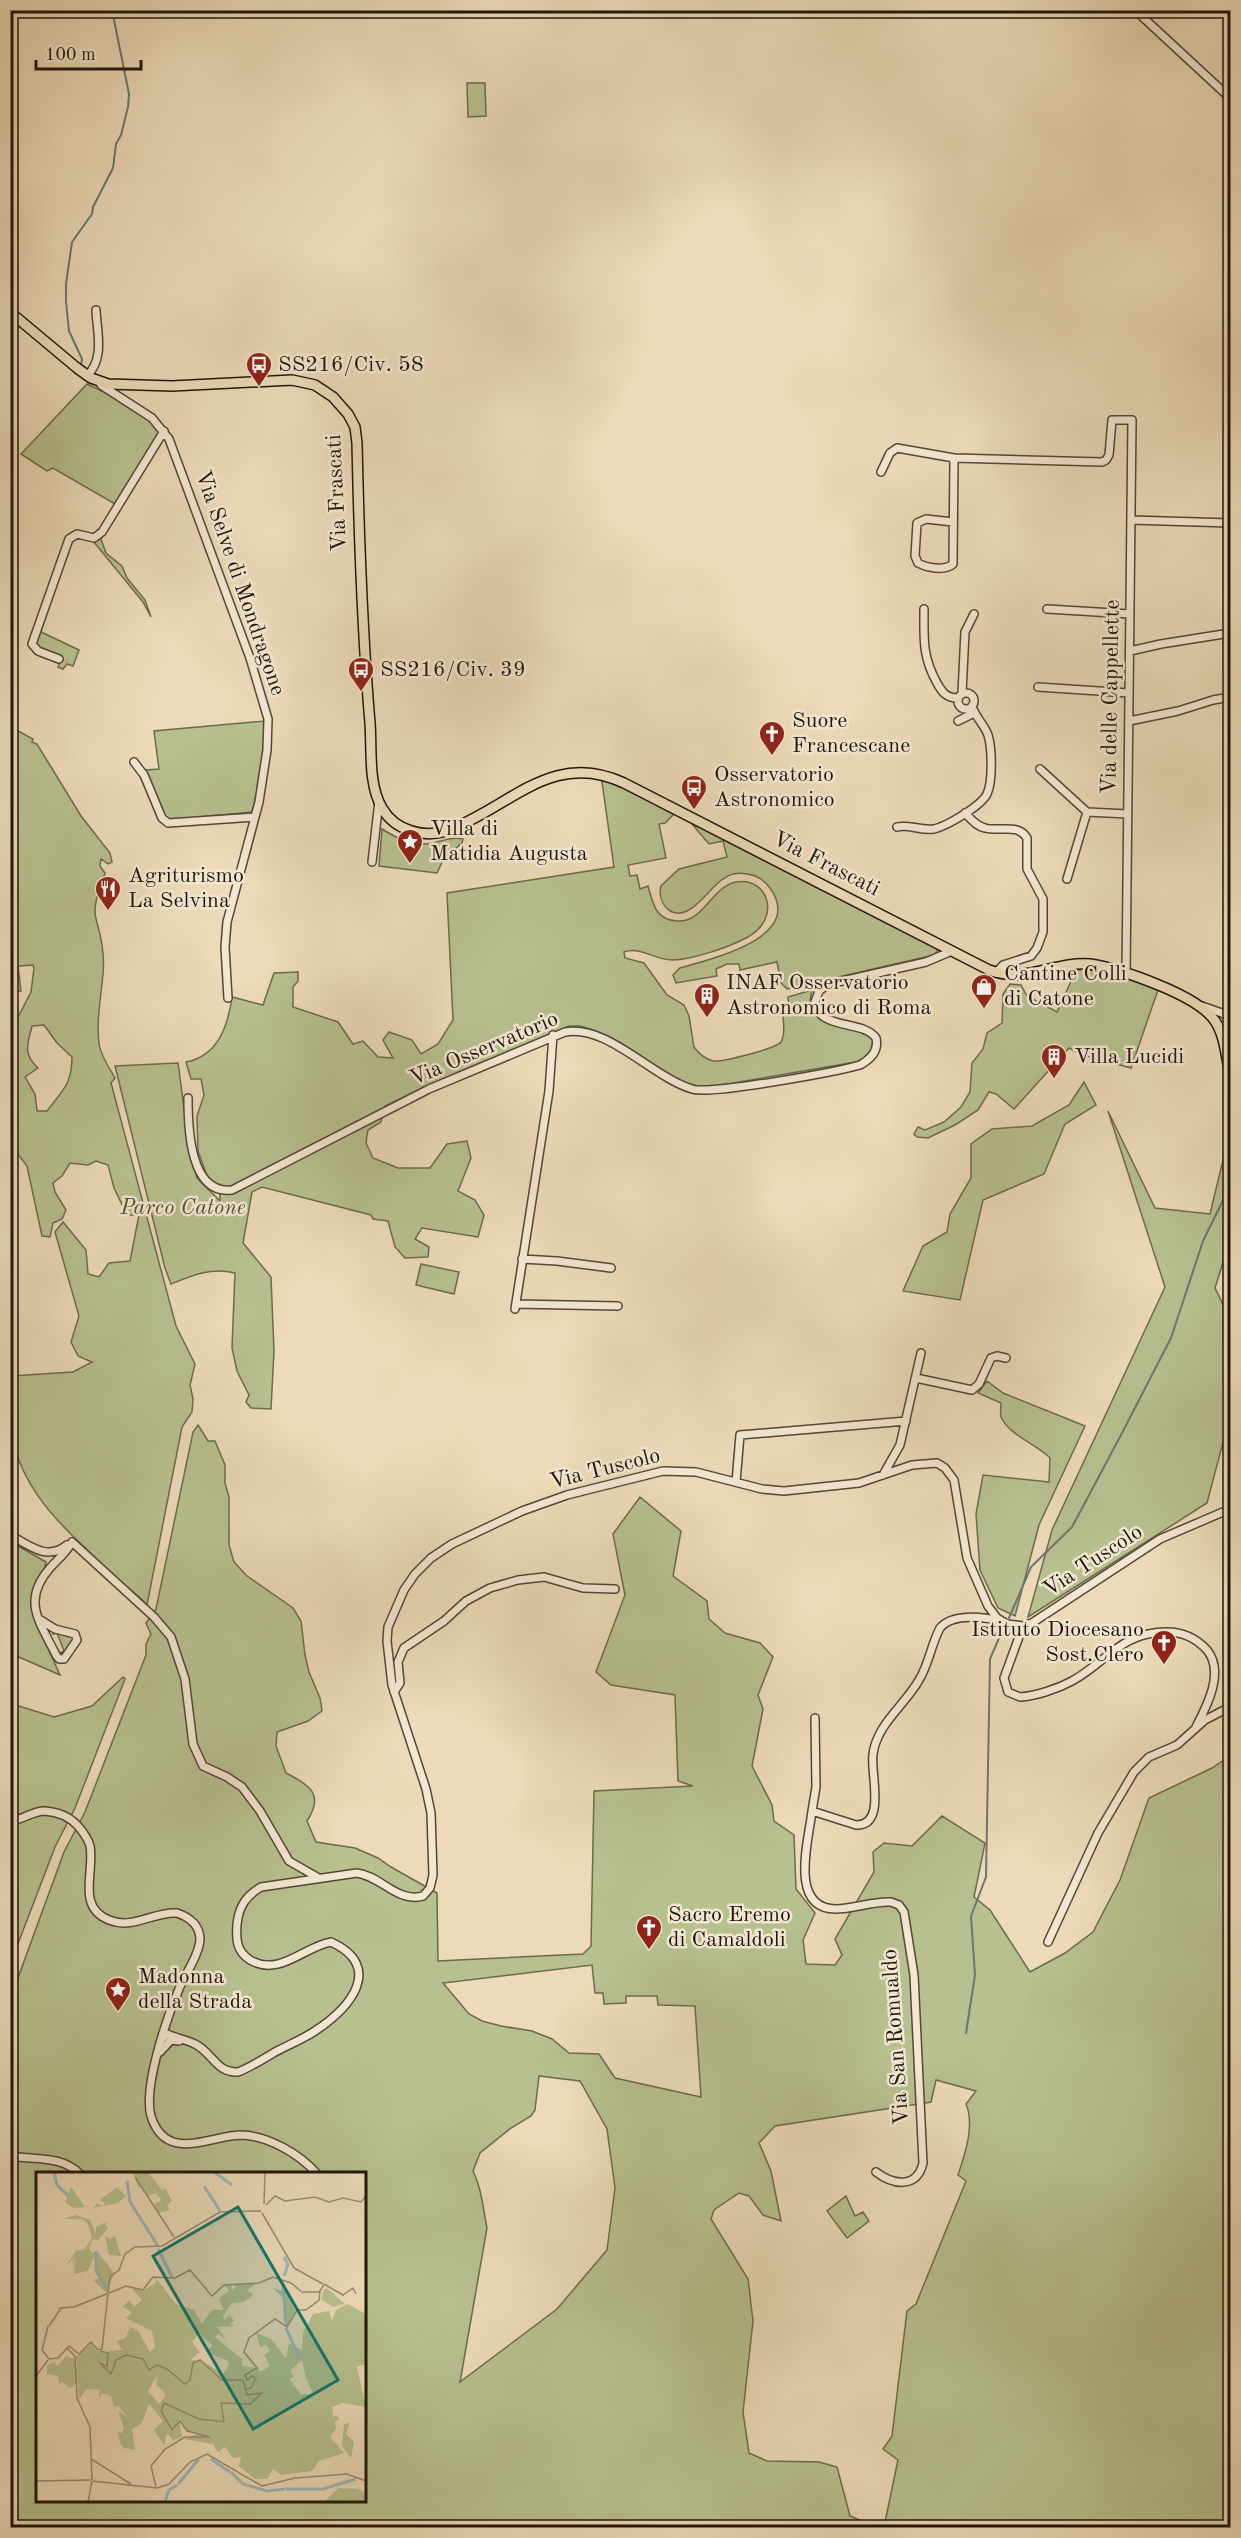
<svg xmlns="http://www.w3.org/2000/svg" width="1241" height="2538" font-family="'Old Standard TT',serif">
<rect width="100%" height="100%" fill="#ecdab8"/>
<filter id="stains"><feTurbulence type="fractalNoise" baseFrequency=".00333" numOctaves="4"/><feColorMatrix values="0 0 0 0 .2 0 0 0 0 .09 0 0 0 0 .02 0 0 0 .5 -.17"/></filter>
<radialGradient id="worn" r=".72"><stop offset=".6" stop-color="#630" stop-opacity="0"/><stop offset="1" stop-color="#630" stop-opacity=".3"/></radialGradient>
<path fill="#b7c08f" stroke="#6c6a4d" stroke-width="1.5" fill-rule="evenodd" d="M467 83H485L486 116 468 117Z
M87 384C112 396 143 409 160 432L115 504 53 468 47 471 21 454Z
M101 539 106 553 122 566 127 578 145 600 151 617 143 602 93 541Z
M39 631 79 650 73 666 67 664 63 669 58 667 62 658 36 648 34 645Z
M265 721C267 752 259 784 252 812L167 820 146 770 159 769 154 731Z
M11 727 33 739 32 742 37 744 81 816 110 853 112 862 108 864 101 859 100 866 105 873C101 887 92 904 96 919 101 937 105 954 103 974 101 997 96 1020 99 1044 101 1056 109 1068 115 1078L111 1083 176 1326 195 1364 190 1385 193 1399 192 1412 182 1427 147 1605C136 1592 121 1584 109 1572 101 1565 94 1557 86 1549 58 1522 32 1496 18 1458 10 1433 11 1403 11 1376L73 1372 92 1362 78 1356 71 1342 79 1316 55 1232 63 1222 86 1250 88 1274 99 1277 109 1263 130 1261 139 1215H127L114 1188 108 1165 96 1161 88 1165 70 1163 62 1176 53 1183 55 1192 66 1210 62 1219 53 1223 50 1237 42 1236 27 1166 17 1153 13 1140H10L11 1046 16 1021 31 992 34 968 33 965 18 966 21 991 12 992 11 996ZM44 1025 57 1043 72 1057C72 1084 63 1090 47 1111H37L35 1094 25 1077 38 1068C22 1053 28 1044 32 1026Z
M601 775 673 810 674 814 665 823 659 824 666 858 628 865 630 876 637 875 640 889 648 886C653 903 655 920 677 921 704 923 711 887 736 882 768 876 783 919 746 938 729 947 692 960 672 960 655 960 640 946 624 952L625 958 644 963 667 995 684 1005 689 1016 694 1047C699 1054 705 1059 713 1061 723 1062 775 1049 781 1042 786 1034 783 1022 783 1014L789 1008 788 997 812 990C811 995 810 999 810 1004 813 1027 850 1027 867 1031L874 1042 871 1053 862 1061 715 1086H698L685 1083 596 1031 580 1026H569L456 1073 385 1106 381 1122 368 1130 366 1143 373 1158 398 1168H430L447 1144 467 1141 471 1158 458 1191 475 1200 484 1215 478 1237 422 1228 415 1239 429 1247 428 1257 405 1258 395 1247 388 1221 373 1219 371 1215 262 1187 252 1192 243 1243 271 1277 274 1351 271 1409 251 1408 246 1402 249 1395 237 1371 232 1348 235 1273C212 1267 193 1275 171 1284L165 1268 115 1066 178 1063 189 1146 197 1178 220 1201V1187L209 1181 198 1151 197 1116 204 1095 201 1079H191L186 1062C218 1056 228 1026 232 997L263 1005 274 973 298 972V981L293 987V1007L338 1022 353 1044 363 1041 378 1057 393 1058 383 1040 389 1032 412 1040 421 1054 438 1044 453 1020 447 893 614 867Z
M692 824 722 837 939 949 934 955 787 989 781 983 777 962 740 970 739 964H727L716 969 717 976 676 983 673 975 680 968C710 959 806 938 770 888 764 880 756 875 747 874 718 868 709 900 687 911 670 919 657 902 661 886L679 869 727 857 723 841 709 844Z
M382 829C398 839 414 847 433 843 445 840 451 837 463 839L462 843 444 858 437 873 379 866Z
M1084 969 1115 974 1158 990 1131 1068 1083 1055 1069 1048 1014 1109 996 1094 989 1092 978 1110 955 1125 928 1138 917 1137 914 1134 918 1127 925 1130 944 1122 961 1107 970 1092 972 1063 983 1049 987 1033 1002 1023 1003 994 1010 984 1021 985 1027 996 1057 1012 1072 979 1058 974Z
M1084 1082 1096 1105 1065 1124 1044 1174 983 1200 960 1300 903 1291 923 1246 947 1232 950 1214 971 1178V1144L992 1129 1032 1126 1069 1105Z
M1108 1111 1155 1208 1210 1214 1224 1156 1230 1140V1250L1226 1253 1215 1288 1230 1319V1416L1207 1503 1028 1617 1052 1530 1165 1287Z
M421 1264 459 1272 454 1294 416 1285Z
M987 1381 1003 1393 1085 1426 1039 1525 1015 1616 998 1608 980 1570 976 1514 983 1475 1049 1482 1050 1458C1036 1444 1009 1435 1001 1417 1000 1413 1001 1407 1001 1403L978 1393Z
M198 1425 208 1441H215L225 1465V1483L229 1497V1545L234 1562 247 1576 293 1608 301 1621 305 1655 309 1672 320 1698 322 1711 308 1721 277 1732 276 1746 286 1773C309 1785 325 1794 307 1821L316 1842 355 1848 378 1858 391 1867 437 1893 438 1961 583 1954 591 1946 594 1791 693 1786 678 1781 675 1695 611 1685 596 1672 625 1595 613 1534 640 1497 681 1531 673 1576 707 1601 709 1619 725 1633 760 1643 773 1657 758 1695 763 1709 752 1766 772 1805 774 1821 794 1835 796 1889 815 1913 803 1940 806 1964 835 1965 842 1955 835 1939 874 1872 873 1852 884 1843 912 1846 942 1816 985 1843 974 1897 990 1910 1030 1972 1065 1953 1093 1932 1120 1880 1149 1798 1212 1768 1230 1756V2527H884L898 2460 883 2449 892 2436 907 2311 916 2304 966 2181 958 2175C965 2154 975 2125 966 2104L976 2091 936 2080 931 2102 775 2126 759 2143 771 2171 781 2221 763 2215 749 2196 739 2193 714 2210 711 2219 748 2279 753 2321 743 2412 749 2453 767 2461 819 2462 837 2467 850 2516 876 2527H11V1997L64 1852 85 1812 146 1655V1644L151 1634 146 1623 156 1609 193 1432ZM592 1965 595 1993H603L604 2004 626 2003V1996H657L658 2005 695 2006 701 2097 615 2078 599 2054 569 2053 552 2039 532 2031 501 2026 482 2021 469 2014 443 1983ZM539 2076 580 2081 607 2129 615 2188 607 2250 557 2309 460 2382 487 2228C483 2209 482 2189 473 2171L480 2153 511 2128 531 2116 535 2110ZM38 2174H364V2500H38Z
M11 1542 46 1562C45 1572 40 1580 35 1589 27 1605 37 1624 46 1638L45 1642 60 1675 12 1654 14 1647 11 1636Z
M54 1631 72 1635 74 1640 65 1653H60L64 1651 57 1633 53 1634Z
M123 1677 125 1679 75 1808 55 1847 11 1962 10 1744 15 1741C15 1729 9 1720 12 1708L19 1706 54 1717 92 1706Z
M846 2196 855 2216 863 2212 869 2221 847 2238 827 2211Z"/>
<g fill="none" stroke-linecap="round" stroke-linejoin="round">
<path stroke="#6c7675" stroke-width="2" d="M81 365 82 359 69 331 66 302V284L72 242 92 214 93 207 113 168 116 144 121 135 128 107 129 94 112 10
M1009 1618 1031 1567 1072 1527 1121 1435 1171 1338 1203 1241 1230 1186
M966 2033 975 1975 971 1916 986 1877 990 1659 1003 1629"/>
<defs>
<path id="minor" d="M1135 10 1230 98
M89 377 87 376C105 358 97 333 96 310
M101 385 152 418 169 439 250 658 268 719 267 750 259 802 227 922 225 947 228 998
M881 472 890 453 897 448 954 458
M1131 520 1230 523
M953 522 926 519 917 523 915 556 918 563C927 568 945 571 953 564V562L954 458 1102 462 1106 460 1109 455 1112 420H1132L1126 974
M924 609C924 639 922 656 937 683 942 692 946 698 958 698
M1047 609 1130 614
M1130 651 1161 644 1230 633
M59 659 38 651 32 644 69 539 77 534 94 538 102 532 164 431
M1038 687 1129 693
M958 701a8 8 0 1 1 16 0a8 8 0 1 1-16 0Z
M962 693 965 632 974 614
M958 721 974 713
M1129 721 1178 711 1213 700 1230 697
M134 762 144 775 162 818 168 823 255 817
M1040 769 1087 812 1128 814
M965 813C971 819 976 826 985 828 999 832 1018 823 1027 838V869L1043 899V932L1037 948 1031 956 1003 965 996 973
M897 827C909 824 921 831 934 829 947 826 981 806 987 794 993 781 992 748 988 735 984 724 975 717 972 706
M372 862 379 801
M1067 879 1087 812
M1202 1006 1230 1016
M188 1098C188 1129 190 1195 232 1190L429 1089 565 1032C607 1024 652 1077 692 1089 711 1095 835 1072 860 1065 871 1059 879 1051 876 1038 862 1019 819 1031 815 1002L819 991 829 984 926 962 952 951
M522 1259 557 1261 611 1268
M516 1304 618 1306
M515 1309 549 1091 553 1035
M916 1378 972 1390 979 1384 991 1358 997 1356 1006 1358
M883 1475 900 1445 921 1353
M736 1482 740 1435 906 1421
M10 1535C30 1546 47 1561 67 1545
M72 1542 154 1617 171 1637 185 1679 193 1744 203 1766 227 1777 242 1787 260 1811 289 1861 317 1877
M39 1619 55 1629 75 1634 77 1640 64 1659H59L56 1655C40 1622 21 1601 50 1568 58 1559 66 1553 72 1542
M1023 1626 1004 1678 1008 1692 1020 1697C1036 1696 1057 1689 1072 1681 1108 1661 1121 1632 1167 1632 1183 1632 1196 1638 1207 1650 1225 1672 1207 1706 1196 1727
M394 1692 400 1683 398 1662 404 1648 444 1621 466 1601 490 1588 518 1580 544 1577 583 1588 615 1589
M812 1811 816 1787 815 1718
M10 1821C23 1820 32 1811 45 1811 58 1812 70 1817 78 1826 83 1832 88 1838 90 1846 95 1871 76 1907 109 1920 134 1930 154 1911 177 1913 189 1917 199 1925 200 1938 200 1954 185 1974 179 1989 167 2017 143 2087 151 2116 166 2164 210 2135 242 2135 268 2136 300 2154 317 2174
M1048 1942 1098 1833 1134 1772 1149 1757 1177 1745 1205 1720 1230 1707
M161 2040 167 2034C176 2038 187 2040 195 2044 213 2053 216 2073 238 2072 251 2067 263 2059 275 2052 288 2045 303 2039 315 2031 350 2008 385 1967 331 1942 303 1947 280 1977 250 1960 236 1951 236 1939 237 1924 239 1906 246 1896 261 1887L357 1873C381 1876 397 1903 423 1896L430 1888 433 1875 431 1813 426 1789 392 1685 387 1641 388 1627 404 1590 415 1574 431 1558 452 1544 522 1511 567 1495 663 1471 696 1472 762 1489 784 1491 859 1483 912 1465 937 1463 945 1468 954 1480 967 1558 988 1606 997 1618 1007 1624 1023 1626 1032 1623 1160 1539 1230 1509
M160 2052 171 2040 179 2041
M10 2156C34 2160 61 2155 80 2174
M876 2172C893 2185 917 2189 923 2163L914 1975 904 1912 899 1905 891 1902C872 1901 854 1909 836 1909 788 1909 809 1839 812 1811L856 1825C887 1826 870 1773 873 1754 877 1724 905 1705 919 1680 929 1664 931 1645 940 1628 952 1613 984 1617 1000 1621"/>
<path id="major" d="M10 312 77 368 91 378 108 384 172 386 292 380 315 385 333 397 348 414 355 427 357 443C359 537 362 630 370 723 372 750 368 784 382 808 395 831 425 839 449 830 510 807 553 749 624 783L989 970C1027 984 1054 961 1090 964 1121 969 1198 995 1215 1021 1225 1036 1226 1057 1230 1074"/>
</defs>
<use href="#minor" stroke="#534636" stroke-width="10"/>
<use href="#major" stroke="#20150b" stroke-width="12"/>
<use href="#minor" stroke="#f3e7d1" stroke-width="7"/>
<use href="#major" stroke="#ecdab8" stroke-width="9"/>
</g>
<defs>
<symbol id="bus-pin" viewBox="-11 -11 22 30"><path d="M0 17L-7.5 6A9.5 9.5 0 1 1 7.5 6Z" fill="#8f2418" stroke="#f3e7d1"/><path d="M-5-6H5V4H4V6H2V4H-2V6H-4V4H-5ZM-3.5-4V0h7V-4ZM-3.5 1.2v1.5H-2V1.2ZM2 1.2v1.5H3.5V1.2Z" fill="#fff"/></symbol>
<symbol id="church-pin" viewBox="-11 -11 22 30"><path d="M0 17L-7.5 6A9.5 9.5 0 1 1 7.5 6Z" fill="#8f2418" stroke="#f3e7d1"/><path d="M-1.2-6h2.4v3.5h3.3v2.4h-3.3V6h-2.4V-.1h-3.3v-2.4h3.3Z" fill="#fff"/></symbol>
<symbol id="sight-pin" viewBox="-11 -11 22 30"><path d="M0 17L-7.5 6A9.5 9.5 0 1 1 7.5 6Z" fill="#8f2418" stroke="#f3e7d1"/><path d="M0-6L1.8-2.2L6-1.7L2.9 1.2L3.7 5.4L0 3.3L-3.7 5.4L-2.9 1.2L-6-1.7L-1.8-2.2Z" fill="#fff"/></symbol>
<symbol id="restaurant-pin" viewBox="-11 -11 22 30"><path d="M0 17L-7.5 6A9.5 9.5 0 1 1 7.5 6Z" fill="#8f2418" stroke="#f3e7d1"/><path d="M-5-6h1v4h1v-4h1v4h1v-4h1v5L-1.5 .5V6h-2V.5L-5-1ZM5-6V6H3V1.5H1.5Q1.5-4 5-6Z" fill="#fff"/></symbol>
<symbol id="shop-pin" viewBox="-11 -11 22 30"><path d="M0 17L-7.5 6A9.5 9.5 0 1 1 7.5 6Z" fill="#8f2418" stroke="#f3e7d1"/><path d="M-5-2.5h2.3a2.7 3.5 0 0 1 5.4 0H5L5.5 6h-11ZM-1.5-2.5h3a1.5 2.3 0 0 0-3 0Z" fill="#fff"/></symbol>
<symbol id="building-pin" viewBox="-11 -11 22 30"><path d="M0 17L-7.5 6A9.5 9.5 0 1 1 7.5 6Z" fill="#8f2418" stroke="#f3e7d1"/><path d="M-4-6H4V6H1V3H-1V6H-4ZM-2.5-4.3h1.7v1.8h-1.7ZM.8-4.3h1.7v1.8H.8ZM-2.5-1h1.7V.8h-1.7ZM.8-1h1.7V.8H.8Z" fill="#fff"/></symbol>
</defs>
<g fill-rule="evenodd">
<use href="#bus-pin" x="244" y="350" width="30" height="40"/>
<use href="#bus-pin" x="346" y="655" width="30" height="40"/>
<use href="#church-pin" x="757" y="719" width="30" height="40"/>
<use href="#bus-pin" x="679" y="773" width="30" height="40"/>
<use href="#sight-pin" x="395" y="827" width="30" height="40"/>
<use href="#restaurant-pin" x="93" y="874" width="30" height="40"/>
<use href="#shop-pin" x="969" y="972" width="30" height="40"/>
<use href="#building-pin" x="692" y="981" width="30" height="40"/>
<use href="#building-pin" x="1039" y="1042" width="30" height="40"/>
<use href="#church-pin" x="1149" y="1628" width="30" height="40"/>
<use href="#church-pin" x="634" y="1913" width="30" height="40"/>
<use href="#sight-pin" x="103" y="1975" width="30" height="40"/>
</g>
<g text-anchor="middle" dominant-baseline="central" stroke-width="5" stroke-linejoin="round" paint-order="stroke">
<g font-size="22" fill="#20150b" stroke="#f3e7d1" text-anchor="start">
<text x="278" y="365">SS216/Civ. 58</text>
<text x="380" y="670">SS216/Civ. 39</text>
<text x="792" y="721">Suore<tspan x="792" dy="25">Francescane</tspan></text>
<text x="714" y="775">Osservatorio<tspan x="714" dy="25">Astronomico</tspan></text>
<text x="430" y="829">Villa di<tspan x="430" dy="25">Matidia Augusta</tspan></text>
<text x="128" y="876">Agriturismo<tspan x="128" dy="25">La Selvina</tspan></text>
<text x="1004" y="974">Cantine Colli<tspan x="1004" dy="25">di Catone</tspan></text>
<text x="726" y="983">INAF Osservatorio<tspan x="726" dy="25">Astronomico di Roma</tspan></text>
<text x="1074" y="1057">Villa Lucidi</text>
<text x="1144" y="1630" text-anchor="end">Istituto Diocesano<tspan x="1144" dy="25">Sost.Clero</tspan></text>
<text x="668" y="1915">Sacro Eremo<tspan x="668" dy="25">di Camaldoli</tspan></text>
<text x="138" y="1977">Madonna<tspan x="138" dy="25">della Strada</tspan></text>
</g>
<g font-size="22" fill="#20150b" stroke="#f3e7d1">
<text transform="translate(337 493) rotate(-93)">Via Frascati</text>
<text transform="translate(240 583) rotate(71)">Via Selve di Mondragone</text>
<text transform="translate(1111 697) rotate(-89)">Via delle Cappellette</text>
<text transform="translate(826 864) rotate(27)">Via Frascati</text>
<text transform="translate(484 1049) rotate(-23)">Via Osservatorio</text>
<text transform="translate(605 1469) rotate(-14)">Via Tuscolo</text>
<text transform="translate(1093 1561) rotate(-33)">Via Tuscolo</text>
<text transform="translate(896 2037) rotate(-94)">Via San Romualdo</text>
</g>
<g font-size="22" font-style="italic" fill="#555139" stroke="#f3e7d1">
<text x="183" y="1208">Parco Catone</text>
</g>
</g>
<g transform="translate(36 2172)">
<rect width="330" height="330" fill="#ecdab8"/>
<path d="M17 0H18L19 3 20 9 24 15 32 22 35 15 49 35 37 36 29 30 31 25 21 15ZM97 0H112L126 18 129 16 136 29 131 33 134 38 122 41 117 33 125 28 120 21 112 24 105 14 102 16ZM81 15 90 24 82 31 57 36 61 32 67 34 69 31 64 28ZM40 43 54 48 60 62V55L72 49 69 52 72 56 62 68 57 67 53 76 56 81 61 79 78 101 71 121 58 109 63 105 58 84 52 99 38 102 39 85 36 95 37 86 29 95 40 79 49 77 56 66 52 52 46 47H27ZM69 64 75 67 79 64 85 84 73 83ZM118 105H119L140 132 158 138 166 152 176 138H188L183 127 193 119 189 113H195L197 119 200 114 197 113 219 112 211 119 218 122 208 130 196 131 187 144 188 148 194 143 198 149 194 152 199 154 181 155 191 169 183 162 179 165 206 187V194L222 196 224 200 234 194 228 183 234 179 230 173 224 175 220 161 235 167 250 186 253 171 266 178 267 161 277 142 293 139 296 148 300 138 311 132 330 142V192L321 195 330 235 307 231 296 235 297 245 301 243 303 248 299 249 300 257 294 265 308 281 283 289 276 299 245 303 237 297 231 307H219L203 294 205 285 197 286 189 275 182 280 177 272 148 267 161 262 150 258 143 244 146 265 137 268 131 261 128 273 118 258 127 249 113 232 106 251 96 257 99 278 88 276 84 271 82 260 86 261 88 256 82 239 92 245 82 234 78 235 75 224 66 221 63 226 64 218 51 217 43 227 42 210 34 216 26 210 23 212 22 204 11 202V193L22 188 18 191 22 194 30 184 39 187 42 208 40 185 56 171 60 179 71 181V192L65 189 62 191 71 195 72 179 86 178 81 169 90 166 94 155 102 158 114 180 119 175 116 159 90 146 96 140 87 135 93 128 98 135 106 128 95 115 107 119 121 110ZM163 161 177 174 171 178 176 183 191 188 193 193 187 202 167 189 155 188 164 180 156 170ZM266 188 270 206 277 222H265L253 207 258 205 254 199ZM121 204 120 212 130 223 123 232 112 219ZM247 111 259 139 251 154 247 126 237 116 247 119ZM288 117H292L309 132 297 135 285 127ZM314 251 310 262 318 270 315 286 306 274 308 252ZM302 316 322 317 330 321V330H288Z" fill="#b7c08f" fill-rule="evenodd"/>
<path fill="none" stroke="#9fb7bb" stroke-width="3" d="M178 0 196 13M18 1 21 13 31 22M91 9 94 30 122 74M168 14 184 39M122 77 136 105M60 79V99L71 116M248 85 252 92 248 104M247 111 250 154M250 156 263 185M175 287 194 300M195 300 207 312 231 319 249 317M142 312 163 287M250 317H287L320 307M129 330 133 318 141 313"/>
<path fill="none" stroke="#9a8b73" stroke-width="1.5" d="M99 5 138 65M228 32 229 0M230 33 239 24 249 29 279 25 293 30 307 26 325 30 330 24M226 41 258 96 287 112M0 95V119M288 112 307 123 317 116 320 122M72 120 74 105 83 98 89 82 99 75 126 74 184 40 225 39M73 121 90 114 107 118 117 105 139 106 154 98 176 124 188 113 223 111 237 105 255 111 266 120H283L288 113M12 154 6 178 13 187M13 154 25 136 38 135 73 121M31 176 39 184 41 226 54 255 56 308M64 179 72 181 71 194 63 190 75 202 80 188 90 183 107 187 113 198 121 193 131 197 149 212 154 208 157 191 164 188 186 208H207L211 223 226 221 214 232 185 231 188 250 163 247 128 231 125 239 136 258 144 249 151 259 174 265H149L129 277 115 294 120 315M43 182 55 170 62 178 66 177 72 121M13 187 22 186 33 174 43 182M0 204 12 188M209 217 215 216 220 206 216 204 211 208 209 203 221 196 208 180 213 166 239 147 251 155 261 138H270L283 128 284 119M55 287 95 312M0 309 55 308M56 309 121 316 133 312 154 290 171 282 226 314 259 306 311 302 330 309M52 330 56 309"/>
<path fill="#0f766e" fill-opacity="0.15" stroke="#0f766e" stroke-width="3" d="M202 35 302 208 217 257 117 84Z"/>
<rect width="330" height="330" fill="none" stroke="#20150b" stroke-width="3"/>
</g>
<rect width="1241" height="2538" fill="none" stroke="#ecdab8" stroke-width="36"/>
<rect x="12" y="12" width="1217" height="2514" fill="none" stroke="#20150b" stroke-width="3"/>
<rect x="18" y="18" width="1205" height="2502" fill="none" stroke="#20150b" stroke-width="1.5"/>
<path d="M36 60v9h105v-9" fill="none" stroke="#20150b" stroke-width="3"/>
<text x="45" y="60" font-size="18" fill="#20150b" stroke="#f3e7d1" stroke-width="4.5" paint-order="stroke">100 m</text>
<rect width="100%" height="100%" filter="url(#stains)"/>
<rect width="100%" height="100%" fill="url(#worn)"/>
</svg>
